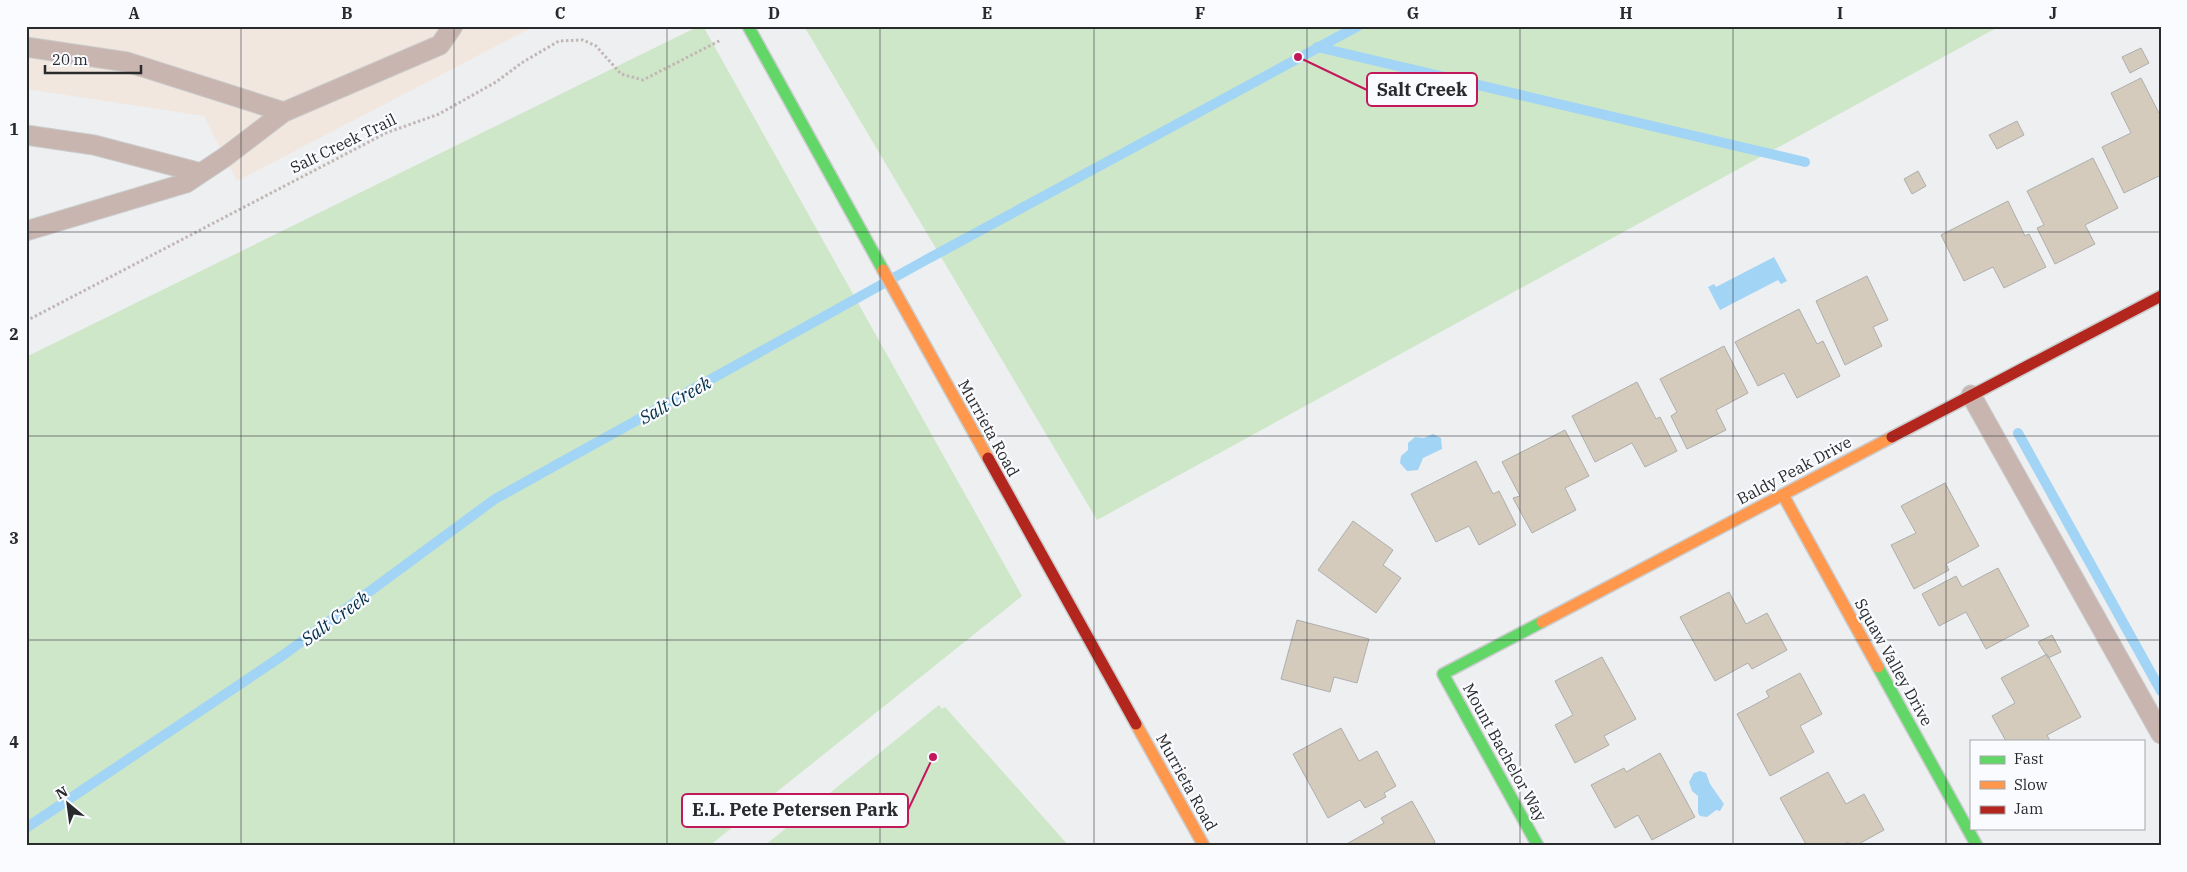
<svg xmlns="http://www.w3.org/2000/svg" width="2187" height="872" font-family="'IBM Plex Serif',serif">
<rect width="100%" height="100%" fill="#edeff1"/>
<path fill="#f1e7df" d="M26 26H535L237 181 204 116 26 89Z"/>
<path fill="#cee7c8" d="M699 26H703L1022 596 709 846H26V357Z
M804 26H2000L1097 520Z
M939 705 942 709 945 707 1069 846H764Z"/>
<path fill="#a1d4f5" d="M1774 257 1787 281 1781 284 1778 280 1720 310 1708 287 1714 284 1716 287Z
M1433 434 1441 438 1442 449 1423 458 1418 470 1407 471 1400 463 1401 456 1408 450V443L1415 437 1424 438Z
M1700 771 1706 773 1710 784 1724 804 1720 811 1716 810 1707 817 1700 816 1698 813V796L1692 791 1689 782 1694 773Z"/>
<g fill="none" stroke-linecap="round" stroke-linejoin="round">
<path stroke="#a1d4f5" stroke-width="10" d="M1317 47 1805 162
M2018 433 2161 691
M26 828 282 656 495 499 924 261 1358 26"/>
</g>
<path fill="#d5cbbc" stroke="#adaead" d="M2141 48 2149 63 2130 73 2122 57Z
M2141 78 2161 117V175L2124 193 2102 147 2131 133 2111 93Z
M2017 121 2024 135 1997 149 1989 135Z
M2093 158 2118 208 2085 225 2095 244 2055 264 2037 228 2044 225 2027 191Z
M1918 171 1926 186 1912 194 1904 179Z
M2008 201 2025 236 2029 234 2046 267 2004 288 1993 267 1964 281 1941 235Z
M1867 276 1888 320 1873 327 1882 346 1845 365 1816 301Z
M1799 309 1817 344 1823 341 1840 376 1797 398 1784 373 1758 386 1735 342Z
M1724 346 1748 393 1716 410 1726 430 1687 449 1671 416 1677 412 1660 379Z
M1637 382 1656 419 1660 417 1677 451 1645 467 1632 443 1595 462 1572 416Z
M1565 430 1589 476 1565 488 1576 510 1532 533 1513 498 1520 496 1502 462Z
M1476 461 1493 494 1499 491 1516 525 1479 545 1469 526 1436 542 1411 494Z
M1945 483 1979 546 1946 564 1949 570 1914 589 1891 545 1916 533 1901 506Z
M1353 521 1393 550 1383 565 1401 578 1376 613 1318 570Z
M1998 568 2029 626 1986 649 1966 612 1939 626 1922 594 1956 576 1962 587Z
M1729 592 1746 624 1767 613 1787 650 1752 669 1748 663 1715 681 1680 617Z
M1297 620 1369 639 1357 683 1334 677 1330 692 1281 679Z
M2052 635 2061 652 2048 658 2038 642Z
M2047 654 2081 717 2047 735 2050 741H2006L1992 716 2015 703 2001 678Z
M1602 657 1636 719 1604 736 1609 745 1575 763 1555 725 1573 715 1555 681Z
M1800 673 1822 714 1800 726 1814 752 1770 776 1737 714 1769 697 1766 691Z
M1341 728 1359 761 1377 751 1396 786 1384 793 1386 797 1365 808 1360 800 1328 818 1293 754Z
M1660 753 1695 817 1652 840 1638 815 1615 828 1591 785 1624 768 1626 772Z
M1828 772 1846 804 1864 794 1884 830 1855 846H1850L1848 842 1841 846H1807L1780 798Z
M1412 801 1435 842 1429 846H1343L1384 823 1381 818Z"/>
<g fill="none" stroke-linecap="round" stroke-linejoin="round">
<defs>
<path id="lane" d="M26 47 127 62 284 112 440 45 453 26
M26 135 94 145 201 173
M26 231 186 183 225 157 284 112
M1971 395 2161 734"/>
<path id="fast" d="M748 26 883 270
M1878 667 1977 846
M1538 846 1443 674 1542 622"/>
<path id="slow" d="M883 270 988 458
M1783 495 1878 667
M1542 622 1892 437
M1136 724 1204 846"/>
<path id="jam" d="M1892 437 2161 296
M988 458 1136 724"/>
</defs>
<use href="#lane" stroke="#cbcccd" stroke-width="21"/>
<use href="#fast" stroke="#cbcccd" stroke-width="14"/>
<use href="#slow" stroke="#cbcccd" stroke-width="14"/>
<use href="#jam" stroke="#cbcccd" stroke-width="14"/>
<path stroke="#c2b7b5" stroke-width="3" stroke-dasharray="2.5 2.5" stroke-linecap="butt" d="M26 321 386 133 439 114 496 82 523 62 559 41 583 40 596 46 621 74 643 80 721 40"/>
<use href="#lane" stroke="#c8b5b0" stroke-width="19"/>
<use href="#fast" stroke="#63d668" stroke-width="11"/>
<use href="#slow" stroke="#ff974d" stroke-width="11"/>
<use href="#jam" stroke="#b3261e" stroke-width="11"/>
</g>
<path fill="none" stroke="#292a2c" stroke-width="1" stroke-opacity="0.55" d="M241 26V846M454 26V846M667 26V846M880 26V846M1094 26V846M1307 26V846M1520 26V846M1733 26V846M1946 26V846M26 232H2161M26 436H2161M26 640H2161"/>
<g text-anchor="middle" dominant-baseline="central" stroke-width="4.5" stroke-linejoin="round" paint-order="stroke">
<g font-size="16" fill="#292a2c" stroke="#f9fbff">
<text transform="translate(343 143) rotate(-26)">Salt Creek Trail</text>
<text transform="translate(989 428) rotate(61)">Murrieta Road</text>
<text transform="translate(1794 470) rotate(-28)">Baldy Peak Drive</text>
<text transform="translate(1894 662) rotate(61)">Squaw Valley Drive</text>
<text transform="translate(1505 752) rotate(61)">Mount Bachelor Way</text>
<text transform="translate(1187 782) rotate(61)">Murrieta Road</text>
</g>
<g font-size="18" font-style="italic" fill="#032e46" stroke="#f9fbff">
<text transform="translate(675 400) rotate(-29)">Salt Creek</text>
<text transform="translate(335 618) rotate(-36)">Salt Creek</text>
</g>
</g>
<path fill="none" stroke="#c2185b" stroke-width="2" d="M1298 57L1367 90M933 757L908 810"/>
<g fill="#c2185b" stroke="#f9fbff" stroke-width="2">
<circle cx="1298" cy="57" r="5"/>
<circle cx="933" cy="757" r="5"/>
</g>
<g fill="#f9fbff" stroke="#c2185b" stroke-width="2">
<rect x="1367" y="73" width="110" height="33" rx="5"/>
<rect x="682" y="794" width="226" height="33" rx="5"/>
</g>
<g font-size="18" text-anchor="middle" font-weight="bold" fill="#292a2c">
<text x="1422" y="96">Salt Creek</text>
<text x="795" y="816">E.L. Pete Petersen Park</text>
</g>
<rect width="2187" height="872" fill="none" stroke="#f9fbff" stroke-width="55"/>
<rect x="1970" y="740" width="175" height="90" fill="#f9fbff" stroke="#a6a7ab"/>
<rect x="1980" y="756" width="25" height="8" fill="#63d668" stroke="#a6a7ab"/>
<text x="2014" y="764" font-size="15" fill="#292a2c">Fast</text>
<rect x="1980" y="781" width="25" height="8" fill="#ff974d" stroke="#a6a7ab"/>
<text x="2014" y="790" font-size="15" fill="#292a2c">Slow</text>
<rect x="1980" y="806" width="25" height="8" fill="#b3261e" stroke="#a6a7ab"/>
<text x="2014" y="814" font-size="15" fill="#292a2c">Jam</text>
<g transform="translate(68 804) rotate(331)" stroke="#f9fbff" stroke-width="4" paint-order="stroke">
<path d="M0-4L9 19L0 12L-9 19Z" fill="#292a2c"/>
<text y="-8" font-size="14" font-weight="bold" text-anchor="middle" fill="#292a2c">N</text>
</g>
<path d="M45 65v8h96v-8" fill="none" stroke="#292a2c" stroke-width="2.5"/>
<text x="52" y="65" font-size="15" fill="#292a2c" stroke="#f9fbff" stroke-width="4" paint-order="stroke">20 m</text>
<rect x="28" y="28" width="2132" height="816" fill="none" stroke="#292a2c" stroke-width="2"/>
<g font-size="16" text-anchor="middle" font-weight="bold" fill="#292a2c">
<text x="134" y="19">A</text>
<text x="347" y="19">B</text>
<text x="560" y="19">C</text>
<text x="774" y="19">D</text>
<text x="987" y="19">E</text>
<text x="1200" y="19">F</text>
<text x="1413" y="19">G</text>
<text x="1626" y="19">H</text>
<text x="1840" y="19">I</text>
<text x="2053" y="19">J</text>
<text x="14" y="135">1</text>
<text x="14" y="340">2</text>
<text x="14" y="544">3</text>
<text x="14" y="748">4</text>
</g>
</svg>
